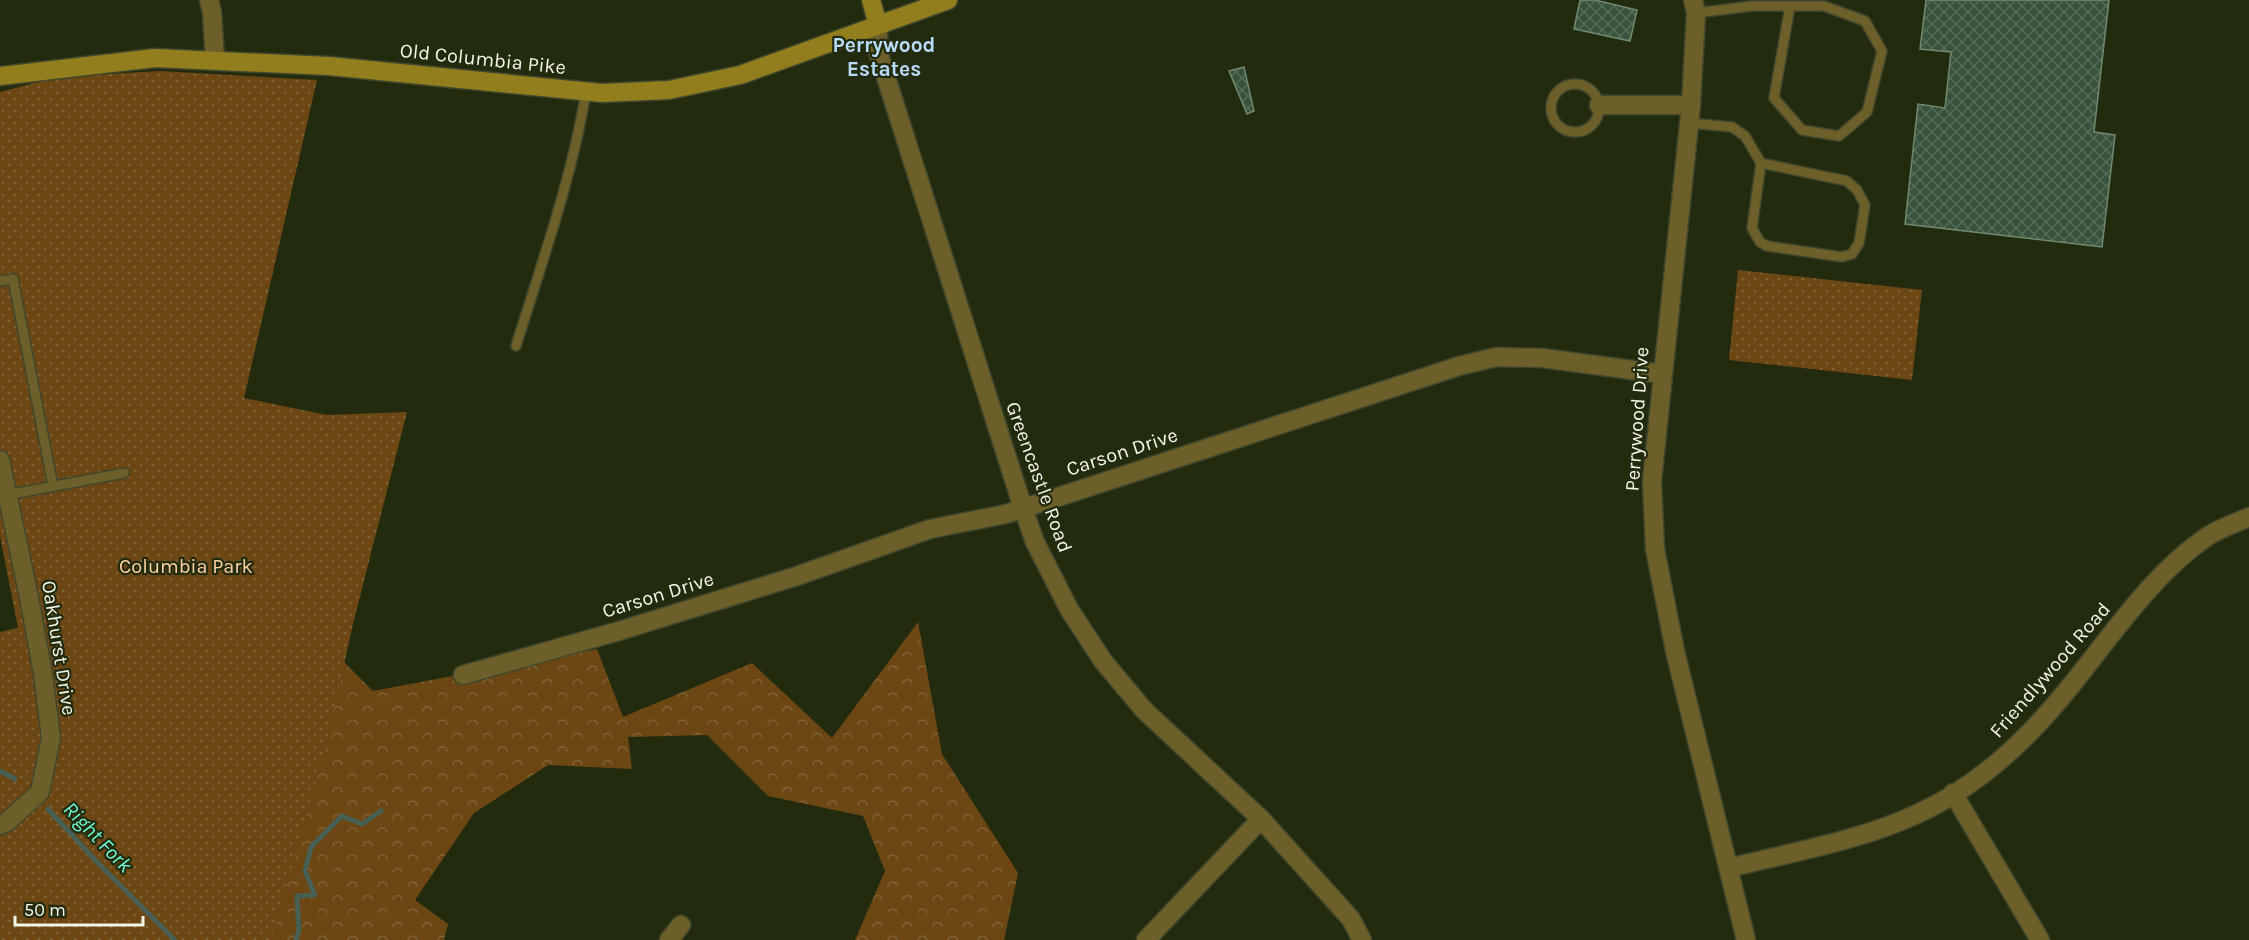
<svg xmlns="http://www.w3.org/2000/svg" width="2249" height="940" font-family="Karla,sans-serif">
<defs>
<pattern id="forest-crowns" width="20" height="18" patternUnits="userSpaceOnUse" patternTransform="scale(1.5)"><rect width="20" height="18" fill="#6c4714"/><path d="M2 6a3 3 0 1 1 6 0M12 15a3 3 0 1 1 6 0" fill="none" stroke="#816236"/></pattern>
<pattern id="park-dots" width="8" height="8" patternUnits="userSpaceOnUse" patternTransform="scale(1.5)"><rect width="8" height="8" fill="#6c4714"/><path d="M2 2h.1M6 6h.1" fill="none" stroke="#816236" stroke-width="1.8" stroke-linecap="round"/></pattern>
<pattern id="building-cross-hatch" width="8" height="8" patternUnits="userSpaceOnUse" patternTransform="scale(1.5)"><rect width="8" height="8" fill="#39523b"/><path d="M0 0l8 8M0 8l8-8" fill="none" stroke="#566c57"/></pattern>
</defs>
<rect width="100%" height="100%" fill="#232b0e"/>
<path fill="url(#forest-crowns)" d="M918 622 942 754 1018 873 1004 940H855L885 871 863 816 768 796 707 735 628 737 632 769 548 765 474 813 415 900 448 924 444 940H137L311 629 373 691 597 649 623 717 752 663 832 738Z"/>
<path fill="url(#park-dots)" d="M160 71 317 80 244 398 327 415 407 412 353 624 325 749 271 940H0V632L18 628 0 536V92L57 77Z
M1738 270 1922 290 1912 380 1729 360Z"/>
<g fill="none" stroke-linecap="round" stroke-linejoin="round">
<path stroke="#485f53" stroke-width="5" d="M0 771 15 779
M48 809 97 862 175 940
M296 940 299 930 297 896 315 895 305 871 311 847 342 816 362 824 381 811"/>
</g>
<path fill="url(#building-cross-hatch)" stroke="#6f8a71" stroke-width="1.5" d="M1580 0H1595L1637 10 1630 41 1574 29Z
M1926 0H2109L2094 132 2115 135 2102 247 1905 224 1918 104 1945 108 1951 52 1920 49Z
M1244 67 1254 111 1247 114 1229 71Z"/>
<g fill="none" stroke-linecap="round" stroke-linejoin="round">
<defs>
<path id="lane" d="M1696 13 1752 6H1824L1865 21 1882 51 1867 112 1839 136 1802 130 1774 98 1790 6
M1551 108a24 24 0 1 1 48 0a24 24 0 1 1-48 0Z
M1689 123 1732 127 1745 136 1761 163 1752 228 1760 242 1767 246 1842 257 1852 254 1859 243 1865 205 1857 190 1847 181 1761 163
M0 281 13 279 53 486
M516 346C542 262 572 178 586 92
M7 495 124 473"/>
<path id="street" d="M209 0 212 12 215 60
M1693 0 1696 13 1691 105 1652 481 1655 549 1675 651 1746 940
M878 25V52L1023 508 1035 542 1069 609 1103 661 1144 710 1261 819 1351 919 1362 940
M1599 105H1691
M0 460 29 597 43 674 51 738 40 792 7 822 0 825
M463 675 619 631 797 576 930 529 1006 514 1459 366 1496 357 1542 358 1662 374
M1953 793 2040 940
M1729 868C1789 853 1862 840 1917 814 1959 795 1999 764 2031 731 2090 672 2138 583 2208 536 2220 528 2236 523 2249 517
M669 940 681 925
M1146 940 1261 819"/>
<path id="secondary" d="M871 0 878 25
M0 76 155 58 329 66 602 93 669 90 740 75 948 0"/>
</defs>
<use href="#lane" stroke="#40472c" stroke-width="12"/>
<use href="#street" stroke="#40472c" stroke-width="21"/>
<use href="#secondary" stroke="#40472c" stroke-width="21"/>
<use href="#lane" stroke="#6c5f29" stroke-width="9"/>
<use href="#street" stroke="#6c5f29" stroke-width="18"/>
<use href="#secondary" stroke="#937e1d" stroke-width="18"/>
</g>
<g text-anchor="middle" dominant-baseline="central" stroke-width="4.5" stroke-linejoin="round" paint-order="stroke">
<g font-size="20" fill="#f1f6e5" stroke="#232b0e">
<text transform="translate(483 59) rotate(6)">Old Columbia Pike</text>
<text transform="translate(1637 419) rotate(-86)">Perrywood Drive</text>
<text transform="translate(1122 452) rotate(-18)">Carson Drive</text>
<text transform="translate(1039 477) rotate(70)">Greencastle Road</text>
<text transform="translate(658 595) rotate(-17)">Carson Drive</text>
<text transform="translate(59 648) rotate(81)">Oakhurst Drive</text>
<text transform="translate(2050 670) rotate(-49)">Friendlywood Road</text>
</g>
<g font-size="20" fill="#ffd3a1" stroke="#232b0e">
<text x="186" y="566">Columbia Park</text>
</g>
<g font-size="21" font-weight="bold" fill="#b9dcfe" stroke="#232b0e">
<text x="884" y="45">Perrywood<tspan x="884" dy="24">Estates</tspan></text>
</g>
<g font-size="21" font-style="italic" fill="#6ffdd6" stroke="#232b0e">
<text transform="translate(98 837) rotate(46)">Right Fork</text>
</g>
</g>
<path d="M15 916v9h128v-9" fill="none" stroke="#f1f6e5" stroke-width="3"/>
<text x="24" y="916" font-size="18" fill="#f1f6e5" stroke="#232b0e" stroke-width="4.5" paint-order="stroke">50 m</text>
</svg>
